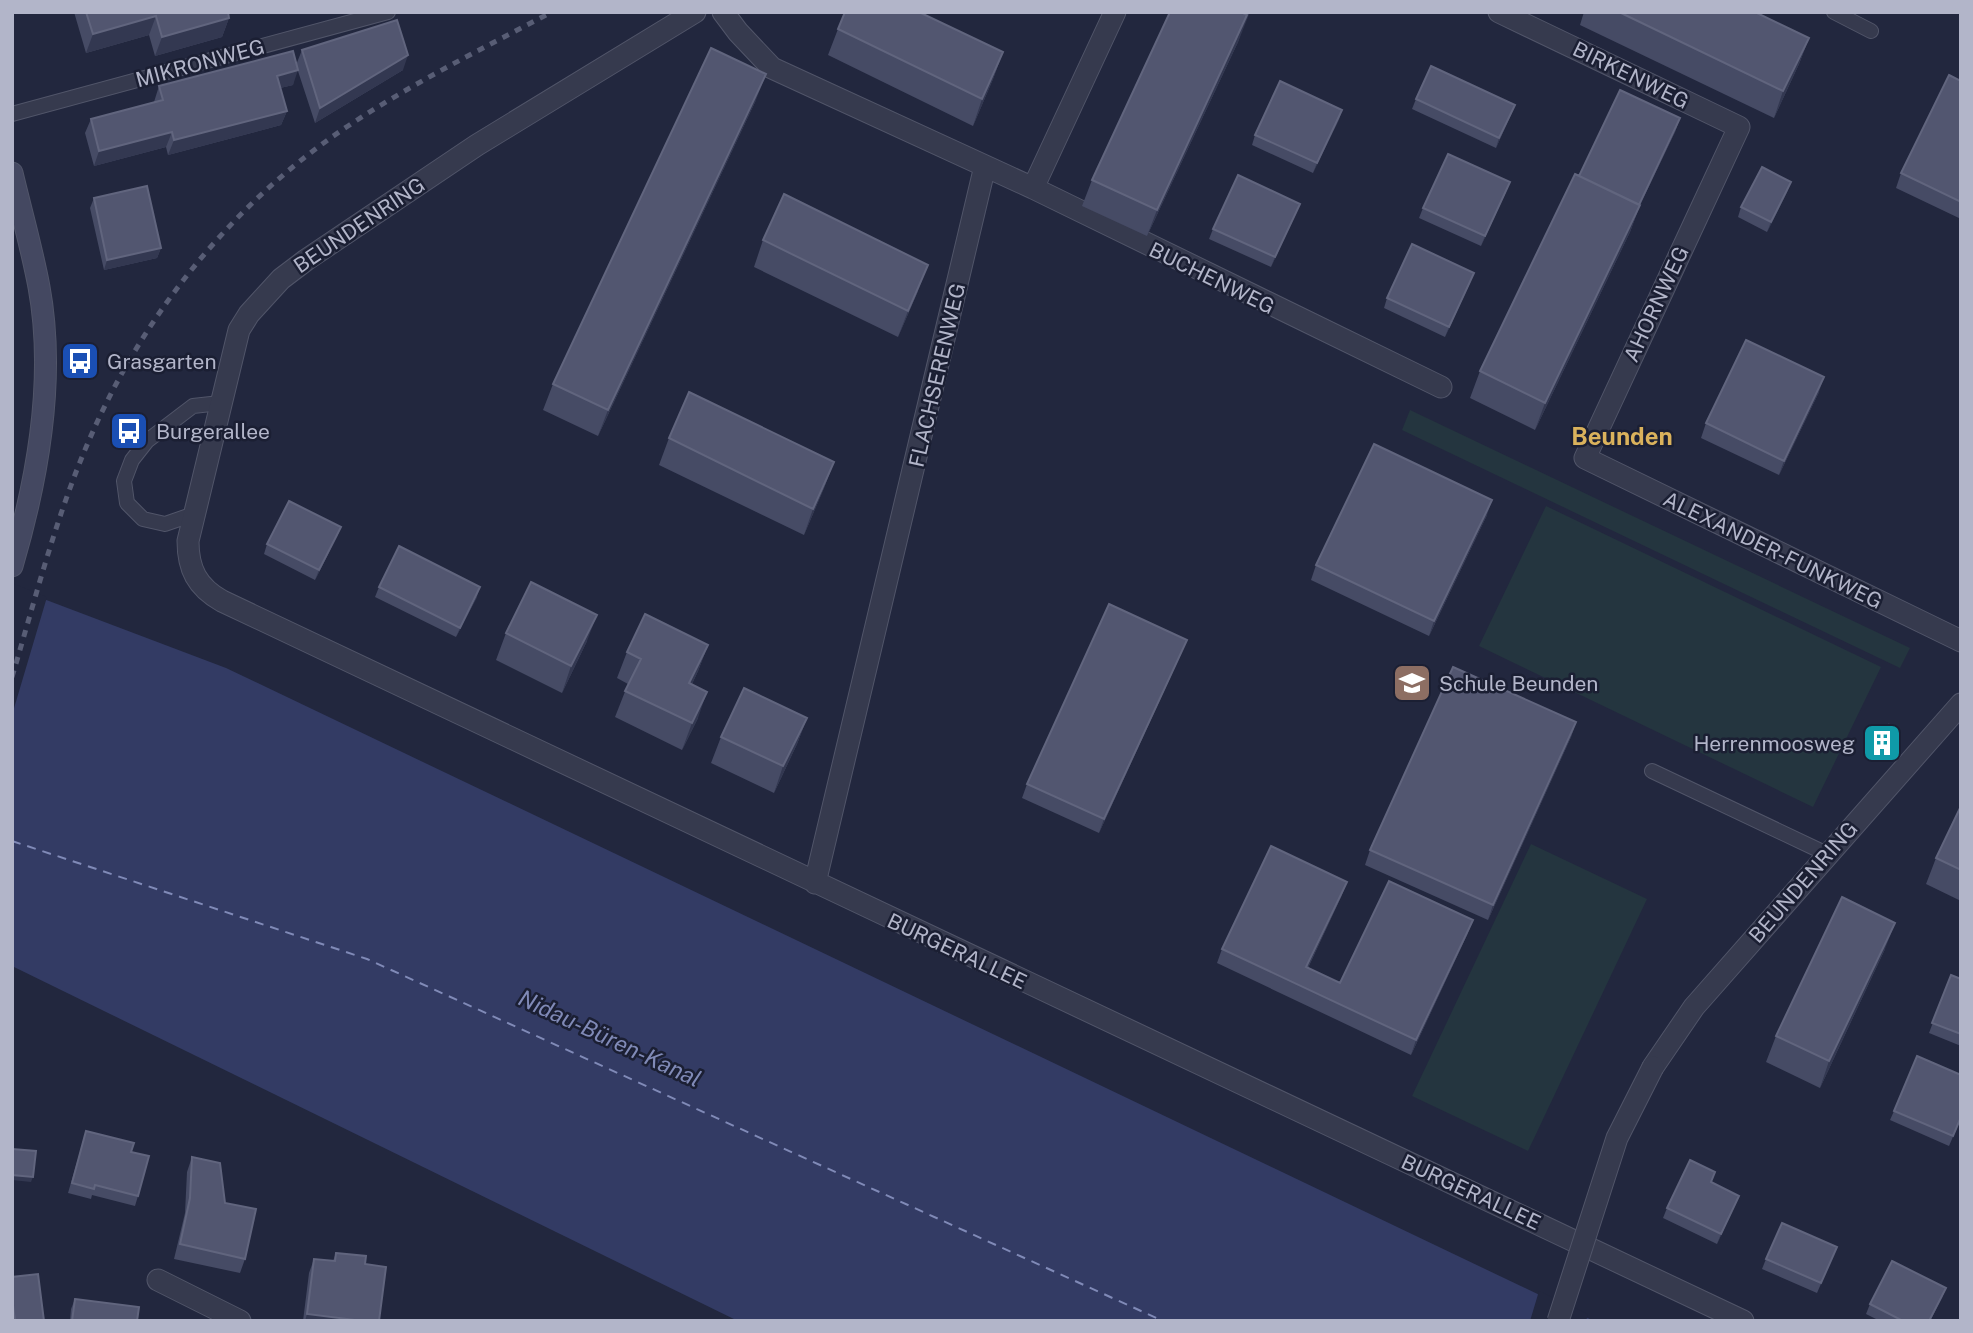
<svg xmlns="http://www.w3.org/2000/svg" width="1973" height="1333" font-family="'Public Sans',sans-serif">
<rect width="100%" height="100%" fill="#22273e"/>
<path fill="#24353f" d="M1410 410 1910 648 1900 668 1402 430Z
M1546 506 1881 667 1813 807 1479 646Z
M1531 844 1647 899 1528 1151 1412 1096Z"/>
<path fill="#333b64" d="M12 587 226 668 1594 1321H738L12 966Z"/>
<path fill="#22273e" d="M12 583 47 597 12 715Z
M1539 1291 1588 1314 1586 1321H1530Z"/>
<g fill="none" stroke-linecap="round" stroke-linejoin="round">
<path stroke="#808ab7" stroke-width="2" stroke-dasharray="9 7" stroke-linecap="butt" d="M12 841 367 959 1163 1321"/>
<defs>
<path id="lane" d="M1834 12 1871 31
M12 114 388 12
M194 514 165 524 143 519 127 503 124 481 132 460 147 441 193 406 220 403
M1652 771 1827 854"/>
<path id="street" d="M695 12 477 145 306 260 281 279 249 314 239 330 188 541C188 569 197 587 222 601L1743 1321
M723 12 738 32 772 68 1033 188 1441 387
M1499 12 1739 127 1585 458 1961 641
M1033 188 1115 12
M815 883 985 166
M1653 1067 1694 1007 1961 704
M158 1280 240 1321"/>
<path id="secondary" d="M12 173C21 211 32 249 39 287 56 379 38 478 12 566"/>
</defs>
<use href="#lane" stroke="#515569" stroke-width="16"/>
<use href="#street" stroke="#515569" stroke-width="23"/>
<use href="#secondary" stroke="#515569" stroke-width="23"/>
<use href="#lane" stroke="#363a4e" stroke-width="14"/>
<use href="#street" stroke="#363a4e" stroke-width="21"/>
<use href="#secondary" stroke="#444861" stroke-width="21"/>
<path stroke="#585d75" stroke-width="5" stroke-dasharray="7 7" stroke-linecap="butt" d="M12 677C35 600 55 520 87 445 141 317 232 203 348 126 413 83 483 48 552 12"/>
<defs>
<path id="street-bridge" d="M1558 1321 1617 1138 1653 1067"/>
</defs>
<use href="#street-bridge" stroke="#515569" stroke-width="23" stroke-linecap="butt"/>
<use href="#street-bridge" stroke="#363a4e" stroke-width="21"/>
</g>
<path fill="#464b65" d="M74 12H228L229 18 222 37 155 56 149 35 86 53Z
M1584 12H1755L1809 38 1799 64 1774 118 1580 25Z
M838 29 1003 52 993 79 973 126 828 55Z
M1242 30 1238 42 1147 236 1082 206 1092 180Z
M302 50 403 70 315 123 296 65 293 85 280 88 287 111 281 125 168 155 166 147 94 166 85 133 91 119 154 102 159 86 296 65Z
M1961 81V219L1896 188 1901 173Z
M1416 99 1515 105 1496 148 1412 109Z
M756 100 598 436 543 410 553 384Z
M1342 110 1313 173 1252 145 1255 135Z
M1680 118 1675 132 1640 205 1630 232 1535 430 1470 398 1480 371 1579 176Z
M1791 182 1787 192 1767 232 1738 217 1741 207Z
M1506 192 1481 246 1419 218 1423 208Z
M94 198 161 248 157 258 104 270 90 208Z
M1300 204 1271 267 1209 239 1213 229Z
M763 240 918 291 898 337 754 267Z
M1470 283 1445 337 1384 308 1387 298Z
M1819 392 1779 475 1701 438 1706 423Z
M669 438 834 462 824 488 804 535 659 465Z
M1487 515 1429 636 1311 580 1316 565Z
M341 527 337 537 315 580 264 554 267 544Z
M379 587 477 597 456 637 375 597Z
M506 633 587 641 562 693 496 660Z
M708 645 698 671 692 684 698 718 682 750 615 717 628 684 617 678 627 652Z
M1181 654 1099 833 1022 798 1027 784Z
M807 718 797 744 774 793 711 763 721 737Z
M1576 722 1571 737 1488 920 1365 865 1370 850Z
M1896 731 1894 736 1878 755 1870 750 1871 745Z
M1961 806V901L1926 884 1936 858Z
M1347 882 1341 897 1308 968 1340 983 1473 920 1467 935 1411 1055 1217 963 1222 949Z
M1885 949 1820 1088 1766 1062 1776 1036Z
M1951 975 1961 979V1046L1929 1033Z
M1961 1075V1118L1949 1146 1890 1120 1894 1111Z
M86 1131 131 1152 138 1196 135 1206 92 1195 91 1199 68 1193Z
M192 1157 225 1203 245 1259 240 1273 174 1259 185 1213 187 1172Z
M1711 1183 1739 1196 1717 1244 1663 1218 1667 1208Z
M1837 1247 1817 1293 1762 1269 1766 1259Z
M336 1253 365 1264 379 1321H303L309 1273 314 1259 333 1261Z
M12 1277 44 1321H12Z
M1946 1288 1942 1298 1930 1321H1880L1866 1314 1870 1304Z
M75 1299 137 1321H70L71 1309Z"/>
<path fill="#333851" d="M1249 12H1250L1238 42 1147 236 1157 210Z
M156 16 149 35 86 53 93 34Z
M229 18 222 37 155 56 162 37Z
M1809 38 1799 64 1774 118 1783 91Z
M1003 52 993 79 973 126 982 99Z
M408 55 403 70 315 123 320 108Z
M298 70 293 85 272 90 277 76Z
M766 74 756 100 598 436 608 410Z
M1515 105 1511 115 1496 148 1499 138Z
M1342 110 1339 120 1313 173 1317 163Z
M287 111 281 125 168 155 174 140Z
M1680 118 1675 132 1640 205 1630 232 1535 430 1545 403Z
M172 132 166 147 94 166 99 151Z
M1510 182 1506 192 1481 246 1485 236Z
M1791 182 1787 192 1767 232 1771 222Z
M1300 204 1296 214 1271 267 1275 257Z
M161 248 157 258 104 270 107 260Z
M928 265 918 291 898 337 908 311Z
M1474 273 1470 283 1445 337 1449 327Z
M1824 377 1819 392 1779 475 1784 461Z
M834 462 824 488 804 535 813 509Z
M1492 500 1487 515 1429 636 1434 621Z
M341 527 337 537 315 580 319 570Z
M480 587 477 597 456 637 460 628Z
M597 615 587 641 562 693 571 666Z
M1187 640 1181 654 1099 833 1104 819Z
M708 645 698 671 680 710 689 683Z
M707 692 698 718 682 750 692 723Z
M807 718 797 744 774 793 783 766Z
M1576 722 1571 737 1488 920 1493 905Z
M1896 731 1894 736 1878 755 1880 750Z
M1347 882 1341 897 1301 982 1306 967Z
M1473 920 1467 935 1411 1055 1416 1040Z
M1895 923 1885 949 1820 1088 1829 1061Z
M12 1175 33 1177 31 1182 12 1180Z
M1739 1196 1735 1206 1717 1244 1721 1234Z
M1946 1288 1942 1298 1930 1321H1929Z
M307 1314 363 1321H305Z"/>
<path fill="#525670" stroke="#61657e" stroke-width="2" d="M86 12H228L229 18 162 37 156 16 93 34Z
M845 12H919L1003 52 982 99 838 29Z
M1170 12H1241L1247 15 1157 210 1092 180Z
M1619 12H1755L1809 38 1783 91Z
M397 20 408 55 320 108 302 50Z
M711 48 766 74 608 410 553 384Z
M293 51 298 70 277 76 287 111 174 140 172 132 99 151 91 119 163 100 159 86Z
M1431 66 1515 105 1499 138 1416 99Z
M1949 75 1961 81V202L1901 173Z
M1280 81 1342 110 1317 163 1255 135Z
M1620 90 1680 118 1639 205 1579 176Z
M1448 154 1510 182 1485 236 1423 208Z
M1762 167 1791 182 1771 222 1741 207Z
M1575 174 1640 205 1545 403 1480 371Z
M1238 175 1300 204 1275 257 1213 229Z
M147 186 161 248 107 260 94 198Z
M784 194 928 265 908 311 763 240Z
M1412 244 1474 273 1449 327 1387 298Z
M1746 340 1824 377 1784 461 1706 423Z
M689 392 834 462 813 509 669 438Z
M1374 444 1492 500 1434 621 1316 565Z
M289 501 341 527 319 570 267 544Z
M399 546 480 587 460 628 379 587Z
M531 582 597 615 571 666 506 633Z
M1109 604 1187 640 1104 819 1027 784Z
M645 614 708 645 689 683 707 692 692 723 625 691 641 659 627 652Z
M1453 667 1576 722 1493 905 1370 850Z
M744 688 807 718 783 766 721 737Z
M1889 725 1896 731 1880 750 1871 745Z
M1961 806V870L1936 858Z
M1271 846 1347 882 1306 967 1340 983 1389 881 1473 920 1416 1040 1222 949Z
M1842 897 1895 923 1829 1061 1776 1036Z
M1951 975 1961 979V1034L1932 1023Z
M1917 1056 1961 1075V1117L1953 1136 1894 1111Z
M86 1131 134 1143 131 1152 149 1156 138 1196 95 1185 94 1189 72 1183Z
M12 1149 36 1151 33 1177 12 1175Z
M192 1157 220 1163 225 1203 256 1209 245 1259 180 1244 190 1198Z
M1690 1160 1715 1172 1711 1182 1739 1196 1721 1234 1667 1208Z
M1782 1223 1837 1247 1821 1283 1766 1259Z
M336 1253 366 1256 365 1264 386 1267 379 1321H363L307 1314 314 1259 335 1261Z
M1892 1261 1946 1288 1929 1321H1903L1870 1304Z
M38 1274 44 1321H15L12 1298V1277Z
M75 1299 139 1307 137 1321H72Z"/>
<defs>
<symbol id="bus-square" viewBox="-11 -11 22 22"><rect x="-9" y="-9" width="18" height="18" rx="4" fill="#1a4fb4" stroke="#1b1f33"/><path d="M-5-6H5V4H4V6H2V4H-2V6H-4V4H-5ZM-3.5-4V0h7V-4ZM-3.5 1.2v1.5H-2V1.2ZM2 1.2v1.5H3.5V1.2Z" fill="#fff"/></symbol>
<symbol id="school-square" viewBox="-11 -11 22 22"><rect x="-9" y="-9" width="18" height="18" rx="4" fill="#8d6e63" stroke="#1b1f33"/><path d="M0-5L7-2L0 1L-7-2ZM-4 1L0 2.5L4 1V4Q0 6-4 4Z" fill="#fff"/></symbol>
<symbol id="building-square" viewBox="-11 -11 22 22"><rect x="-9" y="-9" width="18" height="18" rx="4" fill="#0f9aa8" stroke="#1b1f33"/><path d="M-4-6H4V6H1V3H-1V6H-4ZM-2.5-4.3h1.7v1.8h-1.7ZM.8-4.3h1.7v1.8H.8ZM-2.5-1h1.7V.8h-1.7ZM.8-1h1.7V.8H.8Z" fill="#fff"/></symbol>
</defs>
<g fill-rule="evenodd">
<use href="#bus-square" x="58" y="339" width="44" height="44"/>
<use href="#bus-square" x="107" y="409" width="44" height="44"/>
<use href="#school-square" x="1390" y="661" width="44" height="44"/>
<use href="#building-square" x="1860" y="721" width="44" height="44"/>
</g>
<g text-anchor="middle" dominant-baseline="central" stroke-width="5" stroke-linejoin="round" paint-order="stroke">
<g font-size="21" fill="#b2b5c9" stroke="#1b1f33">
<text transform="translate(200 63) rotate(-15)">MIKRONWEG</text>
<text transform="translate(1631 75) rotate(26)">BIRKENWEG</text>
<text transform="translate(359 225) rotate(-34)">BEUNDENRING</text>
<text transform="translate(1212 278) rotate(26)">BUCHENWEG</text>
<text transform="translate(1656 304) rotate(-65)">AHORNWEG</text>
<text transform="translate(937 375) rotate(-77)">FLACHSERENWEG</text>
<text transform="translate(1773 550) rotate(26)">ALEXANDER-FUNKWEG</text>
<text transform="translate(1803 882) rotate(-49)">BEUNDENRING</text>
<text transform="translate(957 951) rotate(25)">BURGERALLEE</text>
<text transform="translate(1471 1192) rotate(25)">BURGERALLEE</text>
</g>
<g font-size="21" fill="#b2b5c9" stroke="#1b1f33" text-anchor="start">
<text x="107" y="361">Grasgarten</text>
<text x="156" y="431">Burgerallee</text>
<text x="1439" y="683">Schule Beunden</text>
<text x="1855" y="743" text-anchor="end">Herrenmoosweg</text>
</g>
<g font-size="23" font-style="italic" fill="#808ab7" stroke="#1b1f33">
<text transform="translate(610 1038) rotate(25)">Nidau-Büren-Kanal</text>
</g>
<g font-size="24" font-weight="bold" fill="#dab25c" stroke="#1b1f33">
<text x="1622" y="436">Beunden</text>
</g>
</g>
<rect width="1973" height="1333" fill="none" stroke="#b2b5c9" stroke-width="28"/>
</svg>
